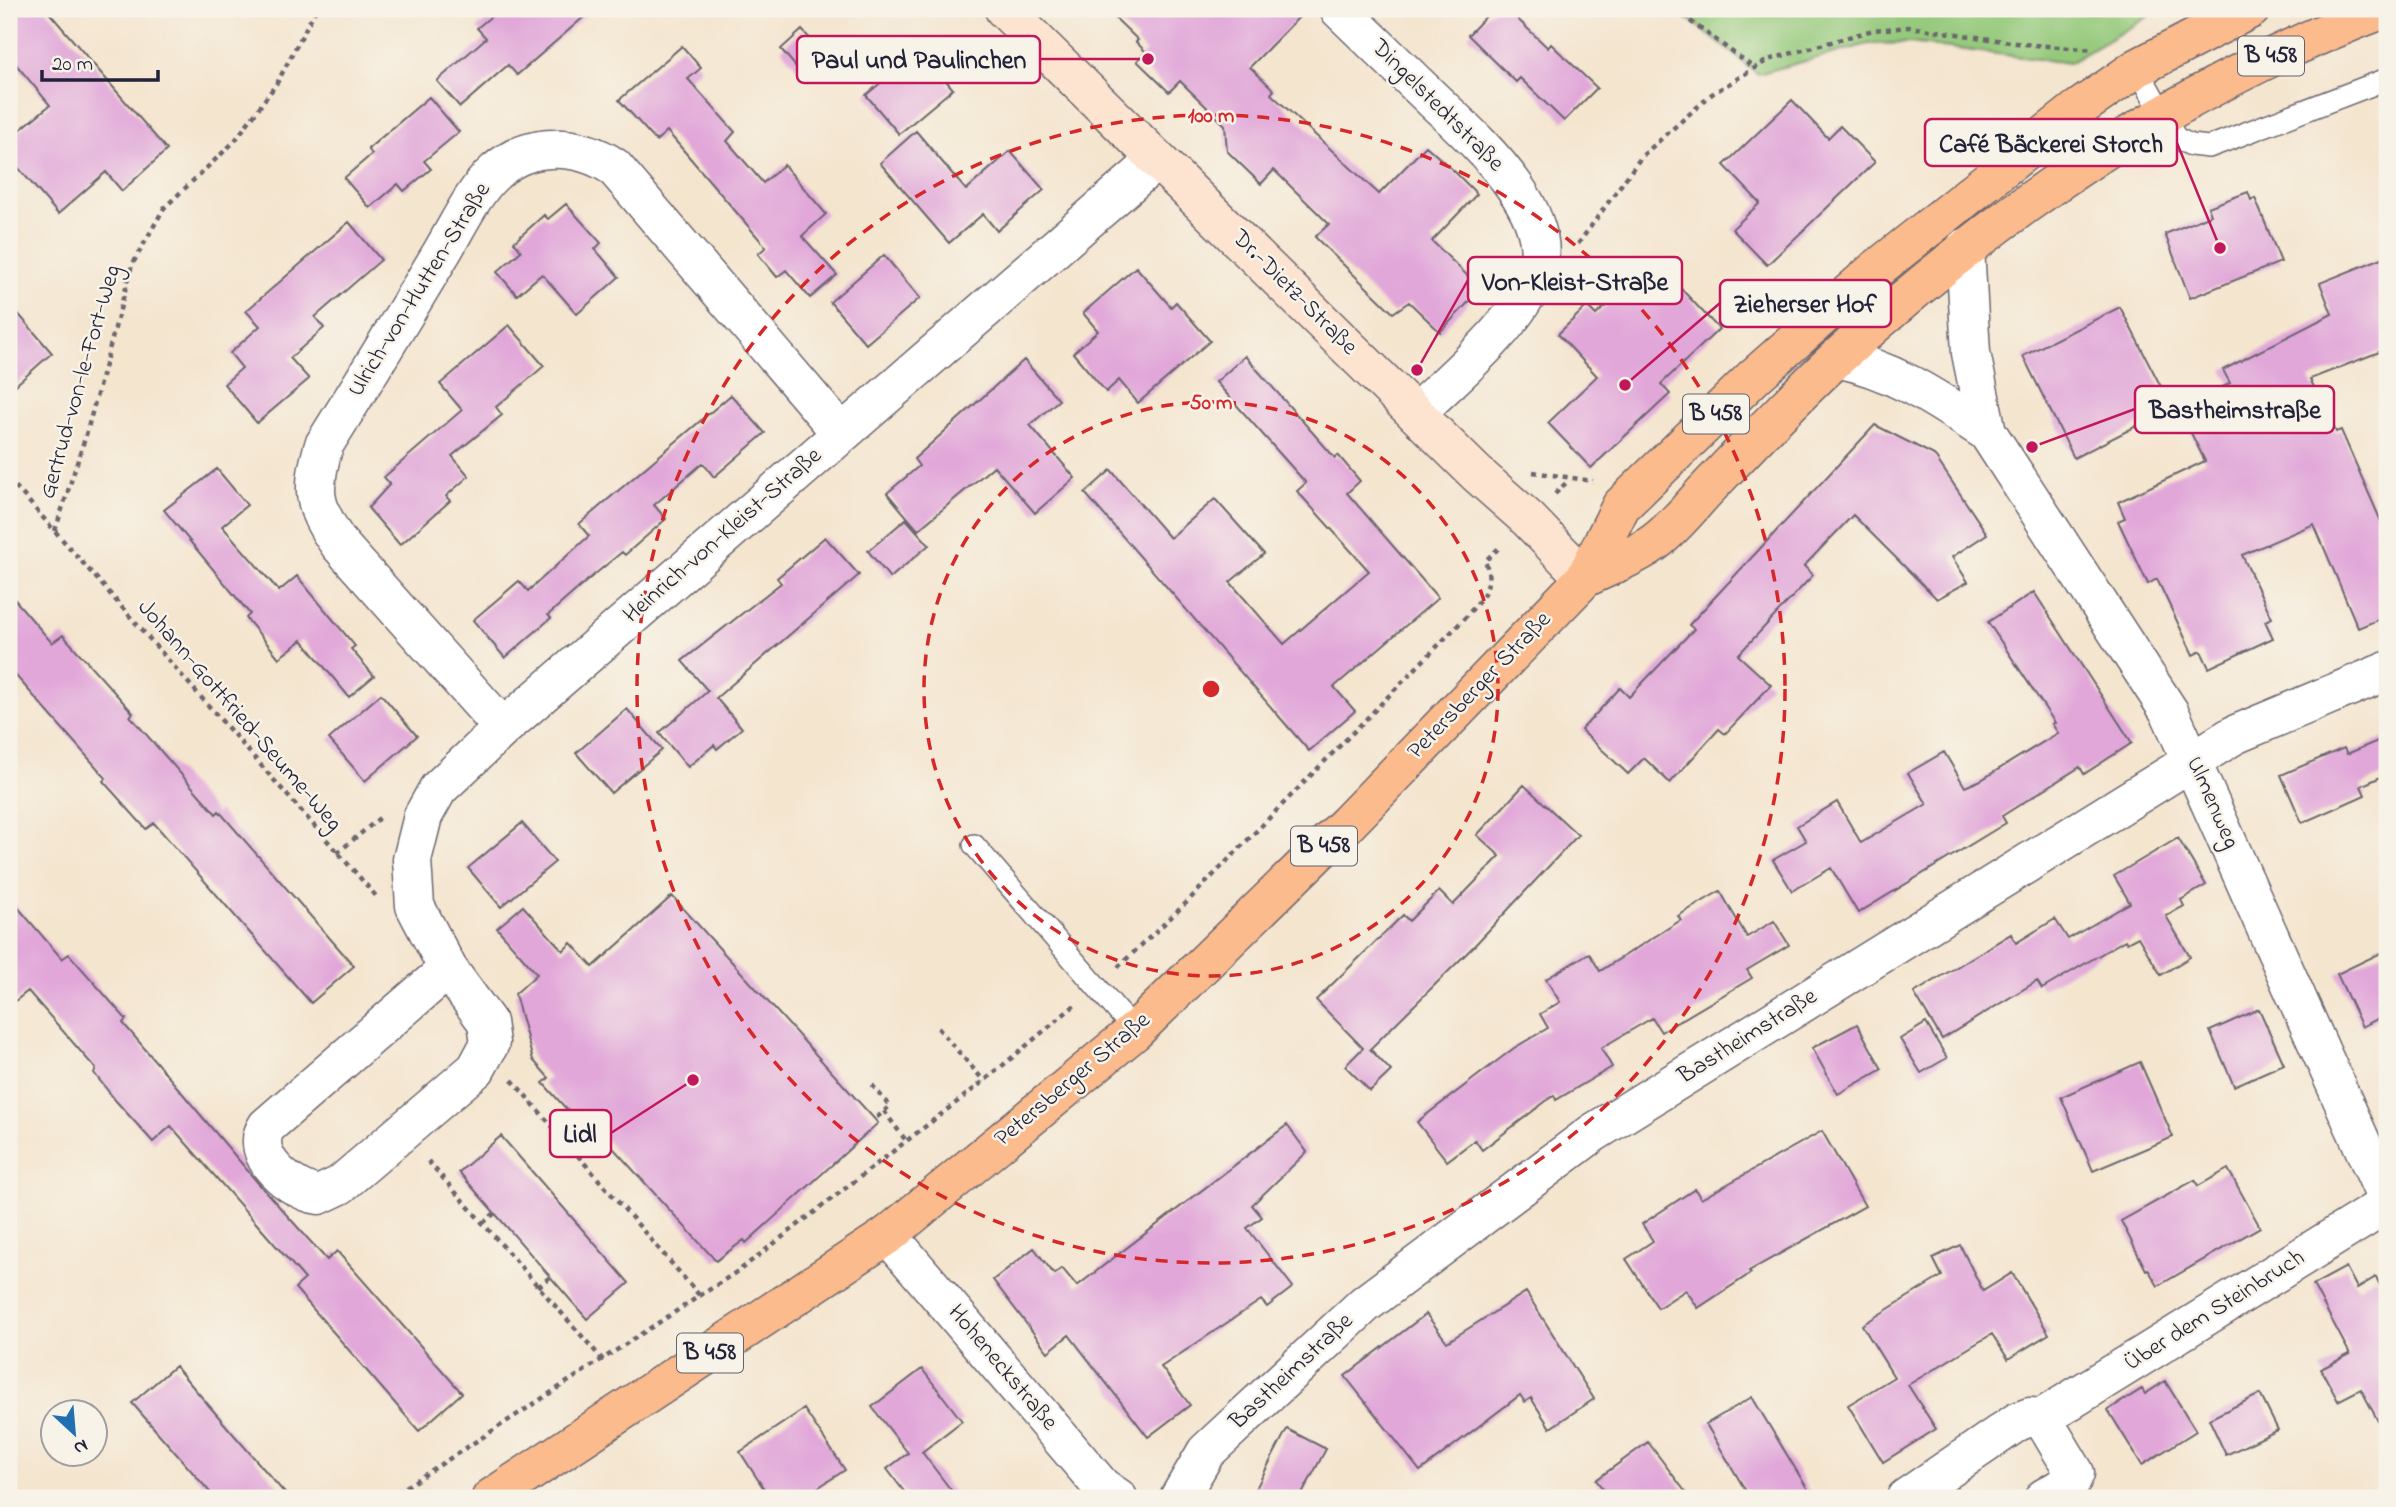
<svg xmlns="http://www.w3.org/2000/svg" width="2396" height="1507" font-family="'Indie Flower',sans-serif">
<rect width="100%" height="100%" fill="#f7f3e8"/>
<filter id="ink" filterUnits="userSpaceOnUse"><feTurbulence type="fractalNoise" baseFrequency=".0143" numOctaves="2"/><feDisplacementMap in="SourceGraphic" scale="14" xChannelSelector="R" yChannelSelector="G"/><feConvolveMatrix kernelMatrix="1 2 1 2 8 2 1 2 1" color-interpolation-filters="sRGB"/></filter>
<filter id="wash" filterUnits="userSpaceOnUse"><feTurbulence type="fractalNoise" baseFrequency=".00686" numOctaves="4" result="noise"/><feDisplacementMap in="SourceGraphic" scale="28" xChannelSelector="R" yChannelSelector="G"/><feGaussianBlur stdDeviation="1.57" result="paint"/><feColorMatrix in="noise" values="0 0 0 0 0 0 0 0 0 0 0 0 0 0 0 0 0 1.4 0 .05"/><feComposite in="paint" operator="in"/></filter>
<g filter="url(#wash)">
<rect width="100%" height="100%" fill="#f4e5cf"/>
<path fill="#94c97a" stroke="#5b765a" stroke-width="2" d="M1676 9H2161L2069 63 1910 43 1868 44 1758 74Z"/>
<g id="blocks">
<path fill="#e1a7d9" d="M9 9H46L167 150 122 191 106 172 58 214 9 157V139L50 105 9 56Z
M500 9H593L517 75 508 65 460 107 437 81 486 38 477 28Z
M1106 9H1307L1250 67 1274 90 1271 94 1379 194 1426 146 1454 171 1477 194 1432 241 1481 289 1440 332 1409 302 1393 313 1315 237 1329 224 1274 170 1261 184 1227 151 1225 125 1180 81 1169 92 1137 61 1146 52 1136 42 1138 40Z
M1493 9H1507L1548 48 1551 44 1597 88 1564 121 1520 78 1516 82 1468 35Z
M802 30 824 54 802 74 781 49Z
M682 46 701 68 688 79 735 132 727 141 763 183 784 165 826 214 802 236 837 275 810 298 786 270 777 277 758 254 766 247 667 131 656 141 619 100Z
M920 50 953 89 899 134 866 95Z
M429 97 459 132 424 161 431 169 404 191 398 184 370 208 344 178 372 154 368 149Z
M1792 100 1828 138 1840 126 1875 162 1767 265 1732 229 1760 203 1724 165Z
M916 131 966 190 1010 151 1044 190 997 231 983 214 949 243 880 163Z
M2248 192 2251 200 2255 198 2281 262 2190 298 2165 234 2211 215 2208 207Z
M566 204 601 243 595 249 619 277 577 314 542 274 517 295 497 272 521 251 514 242 544 215 548 219Z
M349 222 381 260 315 317 324 328 290 358 309 379 257 423 224 384 242 368 230 353 260 326 246 311Z
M884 255 920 298 866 344 830 302Z
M2387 256V349L2310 379 2336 432 2341 430 2387 535V616L2358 628 2314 524 2242 555 2272 618 2265 621 2273 638 2209 668 2201 651 2193 655 2157 579 2148 584 2118 521 2125 518 2118 502 2205 461 2180 411 2230 383 2223 370 2332 314 2320 283Z
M1654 260 1719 329 1661 384 1670 394 1591 468 1548 423 1597 376 1558 334 1587 306 1596 315Z
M1136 267 1171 307 1176 302 1210 341 1138 403 1119 380 1106 392 1073 353 1098 331 1083 313Z
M9 303 52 353 9 391Z
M2120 307 2172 408 2074 458 2023 356Z
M509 325 544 366 496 407 502 415 452 456 469 476 446 496 450 501 400 545 368 508 390 484 384 477 462 410 440 384Z
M1245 356 1335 458 1338 455 1360 481 1347 493 1438 598 1334 687 1355 711 1309 751 1085 493 1111 470 1170 538 1215 499 1264 554 1230 582 1284 644 1369 571 1297 491 1306 483 1216 382Z
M1024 360 1059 400 1030 425 1075 478 1035 513 994 466 918 530 887 493 919 466 914 459Z
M731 395 765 433 714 477 703 463 654 505 666 519 625 555 622 552 589 579 548 615 551 618 505 658 473 620 519 581 528 591 589 536 579 524Z
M1875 425 1934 455 1987 534 1952 557 1968 582 1937 599 1853 515 1804 566 1813 575 1738 655 1771 685 1725 734 1719 729 1670 783 1644 758 1628 774 1581 730 1620 688 1629 697 1694 629 1689 625Z
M217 469 247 505 222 526 279 591 297 576 355 646 351 649 374 676 349 697 302 640 279 658 246 618 250 614 164 510Z
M906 519 929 545 890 578 868 551Z
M825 537 859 575 716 698 742 728 717 749 714 745 688 767 659 733 708 691 682 661 781 583 777 578Z
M2034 592 2132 743 2084 774 2080 767 2002 816 2006 823 1858 913 1831 868 1792 891 1773 860 1806 841 1797 826 1837 802 1861 843 1927 804 1908 773 1944 752 1965 787 1981 780 2058 733 2052 724 2055 723 1988 622Z
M9 593 52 643 63 635 133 713 130 716 216 814 219 811 354 966 311 1003 154 823 146 829 103 781 106 778 9 668Z
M381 694 417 736 365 781 329 739Z
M627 709 662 750 611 793 576 753Z
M2387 737V774L2361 786 2365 795 2302 823 2281 775 2344 748 2347 754Z
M1524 785 1578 835 1474 946 1370 1049 1391 1071 1370 1091 1345 1066 1363 1048 1316 1000 1403 915 1409 921 1439 891 1453 905 1500 856 1477 835Z
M522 823 555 862 501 907 468 868Z
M2178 838 2206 885 2181 900 2184 906 2166 916 2190 957 2161 975 2138 937 2127 943 2125 940 2042 989 2037 981 1942 1039 1914 993 2011 934 2016 943 2055 919 2068 939 2130 903 2114 876Z
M1720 891 1747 937 1774 921 1789 945 1747 970 1752 978 1661 1032 1652 1018 1601 1048 1612 1067 1556 1100 1554 1095 1482 1150 1475 1140 1447 1161 1417 1122 1514 1048 1548 1028 1540 1014 1560 1002 1546 979 1589 953 1600 971 1681 920 1678 916Z
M672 896 878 1123 746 1243 744 1240 716 1261 594 1127 588 1133 543 1083 549 1078 533 1060 515 994 537 974 497 928 523 906 563 951 571 943 593 967Z
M9 897 62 959 69 954 126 1019 123 1023 258 1183 327 1260 337 1251 462 1393 419 1431 295 1288 305 1279 171 1126 153 1142 116 1101 94 1073 96 1069 28 991 9 1006Z
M2387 950V1014L2362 1027 2337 974Z
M2259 1009 2284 1064 2234 1086 2210 1031Z
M1926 1023 1947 1058 1921 1073 1900 1039Z
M1857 1024 1882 1069 1838 1094 1812 1048Z
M2140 1062 2173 1137 2093 1171 2061 1097Z
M1287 1125 1307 1152 1252 1205 1262 1217 1247 1228 1293 1287 1267 1307 1261 1300 1161 1367 1190 1405 1148 1437 1069 1335 1048 1352 993 1280 1034 1248 1054 1274 1062 1268 1077 1286Z
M1822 1131 1865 1206 1749 1271 1751 1273 1698 1308 1686 1290 1658 1308 1626 1259 1653 1241 1642 1224 1695 1189 1701 1199Z
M501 1136 629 1283 587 1319 459 1172Z
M2228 1169 2260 1227 2158 1286 2148 1269 2146 1270 2121 1221 2195 1180 2198 1186Z
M1960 1245 1983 1291 2012 1273 2049 1334 2008 1359 1992 1334 1908 1385 1936 1429 1883 1462 1848 1405 1894 1377 1862 1325 1942 1276 1933 1258Z
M2346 1267 2357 1288 2376 1277 2387 1299V1438L2361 1389 2338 1401 2321 1369 2350 1354 2313 1285Z
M1526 1292 1594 1399 1550 1428 1531 1398 1525 1402 1520 1395 1420 1471 1345 1376 1426 1314 1447 1342Z
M175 1366 235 1436 289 1498H215L132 1403Z
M922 1369 962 1421 922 1452 957 1498H909L887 1469 908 1453 872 1407Z
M2165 1381 2196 1431 2142 1465 2108 1410 2142 1389 2145 1394Z
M2260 1394 2278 1430 2226 1455 2209 1419Z
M1752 1397 1813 1498H1750L1706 1424Z
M804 1409 845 1470 802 1498H770L740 1452Z
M1287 1429 1326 1449 1300 1498H1251Z
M1648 1442 1690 1498H1610L1596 1480Z"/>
</g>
</g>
<g filter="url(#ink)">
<use href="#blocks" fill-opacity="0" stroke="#6c666f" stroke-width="2"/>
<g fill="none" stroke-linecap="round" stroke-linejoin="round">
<defs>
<path id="lane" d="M2137 68 2176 138 2191 145 2209 147 2387 79
M974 845 1135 1031"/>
<path id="street" d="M1339 9C1368 37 1398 66 1427 94 1468 134 1562 211 1535 277 1515 327 1455 375 1416 413
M1965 248 1971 353 1987 432 2170 713 2387 1200
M1837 358C1897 371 1936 399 1987 432
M503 728 339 544C312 506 311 489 324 445 364 381 403 317 442 252 456 229 474 190 495 172 529 141 578 143 614 167L841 433
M448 969 267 1126C247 1155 291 1191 319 1195L340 1185 476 1069 490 1043 487 1022 448 969 415 906 412 860 423 816 438 789 503 728 1157 160
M888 1235 1102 1487 1118 1498
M2042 1418 2387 1204
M1179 1498 1206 1452 1365 1304 1593 1133 2234 735 2387 671
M1906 1498 2017 1422 2030 1417 2042 1418 2075 1473 2071 1482 2044 1498"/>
<path id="secondary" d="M1004 9 1476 473 1528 519 1585 578"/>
<path id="primary" d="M1585 578C1607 567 1635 557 1655 542 1674 528 1691 506 1707 489 1750 444 1792 399 1838 357 2000 210 2178 87 2384 9
M491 1498 888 1235 1135 1031 1348 823 1585 578 1621 506 1755 376 1874 271 2078 109 2137 68 2251 9"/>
</defs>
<use href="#lane" stroke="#6c666f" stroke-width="24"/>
<use href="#street" stroke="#6c666f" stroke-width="41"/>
<use href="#secondary" stroke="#6c666f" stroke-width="41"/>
<use href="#primary" stroke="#6c666f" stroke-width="41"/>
<path stroke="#6c666f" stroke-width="4.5" stroke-dasharray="5 5" stroke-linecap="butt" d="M1674 9 1754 68
M1578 244 1642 156 1712 94 1768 60 1873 30 1910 27 2023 44 2094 50
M1533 472 1593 481
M9 479 376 896
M1555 494 1569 480
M55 531 86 435 132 265 164 208 234 142 277 83 316 9
M337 853 382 816
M1118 967 1184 905 1463 620C1479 601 1496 587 1485 561L1501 546
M938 1028 984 1081
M512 1080 700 1296
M872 1085 890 1106 875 1119
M884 1111 907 1142
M428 1161 603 1360
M483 1223 495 1213
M538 1287 550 1277
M389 1498 741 1269 984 1081 1075 1005"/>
<use href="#lane" stroke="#fff" stroke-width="21"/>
<use href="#street" stroke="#fff" stroke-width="38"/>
<use href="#secondary" stroke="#fde4d1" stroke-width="38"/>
<use href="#primary" stroke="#fbbb8c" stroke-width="38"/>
</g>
</g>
<g fill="none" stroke="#d62828" stroke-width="3.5" stroke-dasharray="12 9">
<circle cx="1211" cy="689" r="287"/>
<circle cx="1211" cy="689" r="574"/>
</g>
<g text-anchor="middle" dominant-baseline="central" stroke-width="5" stroke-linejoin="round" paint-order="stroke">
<g fill="#f7f3e8" stroke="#62616f" stroke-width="2">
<rect x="2238" y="36.5" width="66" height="39" rx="5"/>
<rect x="1683" y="394.5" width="66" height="39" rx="5"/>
<rect x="1291" y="826.5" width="66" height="39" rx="5"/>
<rect x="677" y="1333.5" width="66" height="39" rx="5"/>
</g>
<g font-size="23" font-weight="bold" fill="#22223b">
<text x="2271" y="56">B 458</text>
<text x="1716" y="414">B 458</text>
<text x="1324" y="846">B 458</text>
<text x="710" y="1353">B 458</text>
</g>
<g font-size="24" fill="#22223b" stroke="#f7f3e8">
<text transform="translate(1437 106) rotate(45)">Dingelstedtstraße</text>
<text transform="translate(420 290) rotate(-58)">Ulrich-von-Hutten-Straße</text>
<text transform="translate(1294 293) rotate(45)">Dr.-Dietz-Straße</text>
<text transform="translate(81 382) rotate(-74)">Gertrud-von-le-Fort-Weg</text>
<text transform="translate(723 536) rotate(-41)">Heinrich-von-Kleist-Straße</text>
<text transform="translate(1480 686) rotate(-46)">Petersberger Straße</text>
<text transform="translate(239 716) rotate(49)">Johann-Gottfried-Seume-Weg</text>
<text transform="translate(2212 803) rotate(66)">Ulmenweg</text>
<text transform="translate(1748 1037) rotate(-32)">Bastheimstraße</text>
<text transform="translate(1073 1080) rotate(-40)">Petersberger Straße</text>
<text transform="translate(2215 1311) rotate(-32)">Über dem Steinbruch</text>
<text transform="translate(1002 1368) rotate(50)">Hoheneckstraße</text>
<text transform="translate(1292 1372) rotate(-43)">Bastheimstraße</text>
</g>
</g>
<circle cx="1211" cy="689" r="10" fill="#d62828" stroke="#f7f3e8" stroke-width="3.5"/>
<g font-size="21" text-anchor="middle" font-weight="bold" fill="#d62828" stroke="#f7f3e8" stroke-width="5" stroke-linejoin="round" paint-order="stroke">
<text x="1211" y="122">100 m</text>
<text x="1211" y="409">50 m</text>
</g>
<path fill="none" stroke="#c2185b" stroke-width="2.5" d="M1148 59L1040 59M2220 248L2177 143M1417 370L1468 280M1625 385L1720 303M2032 447L2135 409M693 1080L611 1133"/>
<g fill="#c2185b" stroke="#f7f3e8" stroke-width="2.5">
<circle cx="1148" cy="59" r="7"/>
<circle cx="2220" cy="248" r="7"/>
<circle cx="1417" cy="370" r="7"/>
<circle cx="1625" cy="385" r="7"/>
<circle cx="2032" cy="447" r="7"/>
<circle cx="693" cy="1080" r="7"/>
</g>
<g fill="#f7f3e8" stroke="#c2185b" stroke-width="2.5">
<rect x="797" y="36" width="243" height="47" rx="7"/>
<rect x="1925" y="119" width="252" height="47" rx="7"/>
<rect x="1468" y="257" width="214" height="47" rx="7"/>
<rect x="1720" y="280" width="171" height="47" rx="7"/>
<rect x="2135" y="386" width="199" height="47" rx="7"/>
<rect x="550" y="1110" width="61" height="47" rx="7"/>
</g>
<g font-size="26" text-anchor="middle" font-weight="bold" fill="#22223b">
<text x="919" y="68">Paul und Paulinchen</text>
<text x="2051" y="152">Café Bäckerei Storch</text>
<text x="1575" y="290">Von-Kleist-Straße</text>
<text x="1805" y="312">Zieherser Hof</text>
<text x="2235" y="418">Bastheimstraße</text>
<text x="580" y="1142">Lidl</text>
</g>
<rect width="2396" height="1507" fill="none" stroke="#f7f3e8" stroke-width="35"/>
<g transform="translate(74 1433) rotate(154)"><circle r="33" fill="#f7f3e8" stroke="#a29fa3" stroke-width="2"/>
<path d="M0-5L12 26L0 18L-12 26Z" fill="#1f6fb2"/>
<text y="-10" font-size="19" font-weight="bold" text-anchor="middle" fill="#22223b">N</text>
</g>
<path d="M42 70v10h116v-10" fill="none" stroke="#22223b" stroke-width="3.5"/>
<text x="52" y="70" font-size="21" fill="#22223b" stroke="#f7f3e8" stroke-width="5" paint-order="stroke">20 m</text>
</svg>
